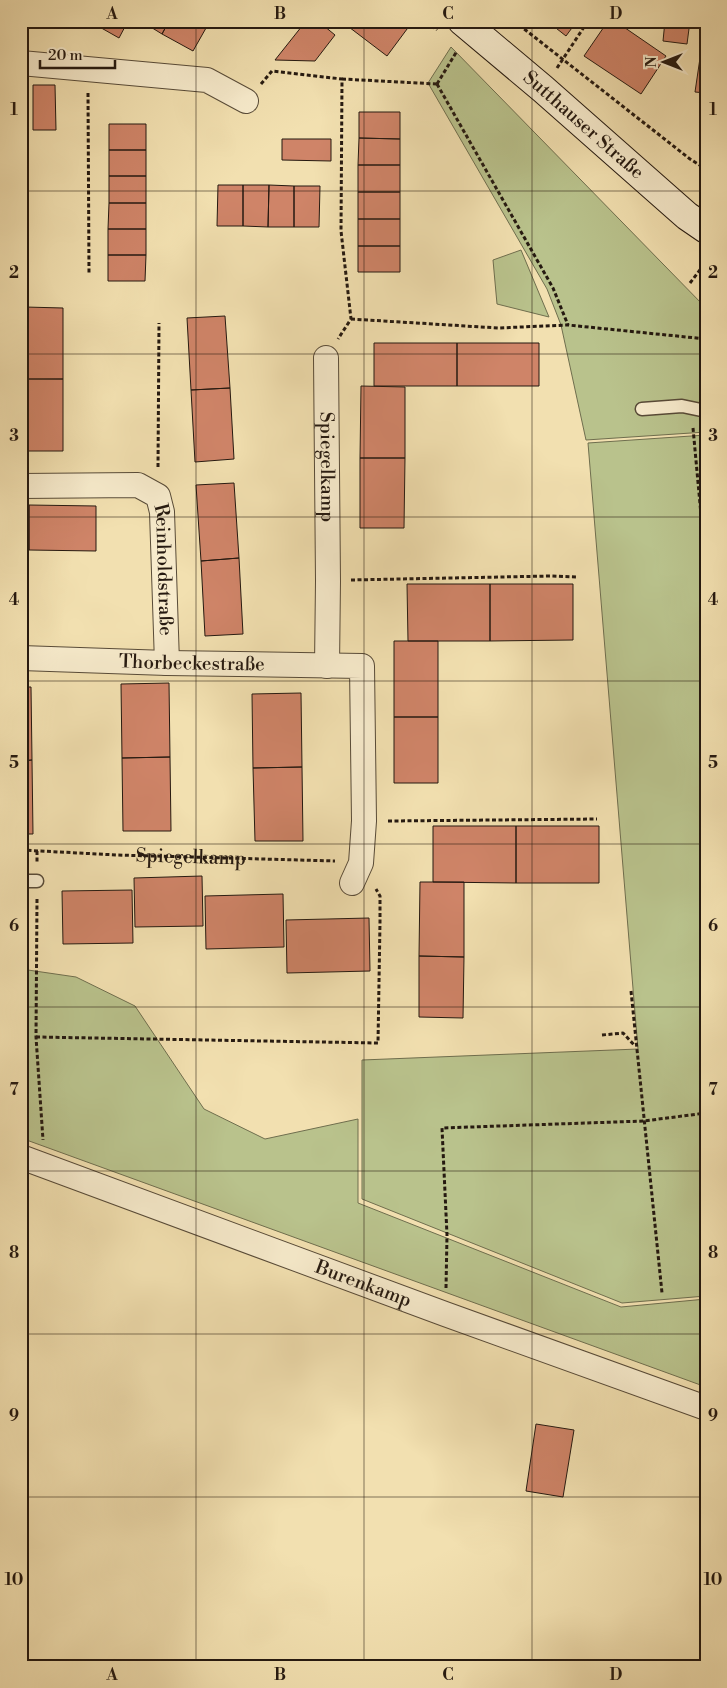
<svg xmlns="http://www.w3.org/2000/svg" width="727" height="1688" font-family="'Libre Bodoni',serif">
<rect width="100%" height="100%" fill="#f2e0b0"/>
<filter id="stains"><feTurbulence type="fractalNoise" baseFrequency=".004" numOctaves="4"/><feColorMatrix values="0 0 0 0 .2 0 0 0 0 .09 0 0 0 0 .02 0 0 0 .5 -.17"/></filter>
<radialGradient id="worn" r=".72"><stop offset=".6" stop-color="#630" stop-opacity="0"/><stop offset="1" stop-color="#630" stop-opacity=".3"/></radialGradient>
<path fill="#b9c28c" stroke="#6f6e4e" d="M451 47 706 308V432L586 440 561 325 547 289 428 83Z
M521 250 549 317 497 304 493 260Z
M706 435V1296L622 1303 362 1199V1060L638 1049 588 443Z
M21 969 76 977 135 1006 204 1109 265 1139 358 1119V1203L621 1307 706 1299V1387L21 1138Z"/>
<path fill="#cf8468" stroke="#251910" d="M89 21H128L119 38Z
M141 21H169L162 34Z
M169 21H210L193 51 162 34Z
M306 21H318L335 35 315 61 275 60Z
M341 21H413L387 56Z
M547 21H577L566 36Z
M608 21H615L666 56 641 94 584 56Z
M665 21H690L687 44 663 41Z
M705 24H706V93L695 92Z
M33 85H55L56 130H33Z
M359 112H400V139L359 138Z
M109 124H146V150H109Z
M359 138 400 139V165H358Z
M282 139H331V161L282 160Z
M109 150H146V176H109Z
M358 165H400V192H358Z
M109 176H146V203H109Z
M218 185H243V226H217Z
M243 185H269L268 227 243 226Z
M269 185 294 186V227H268Z
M294 186H320L319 227H294Z
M358 192H400V219H358Z
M109 203H146V229H108Z
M358 219H400V246H358Z
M108 229H146V255H108Z
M358 246H400V272H358Z
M108 255H146L145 281H108Z
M25 307 63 308V379H25Z
M225 316 230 388 191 390 187 318Z
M374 343H457V386H374Z
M457 343H539V386H457Z
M25 379H63V451H25Z
M361 386 405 387V458H360Z
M230 388 234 459 195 462 191 390Z
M360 458H405L404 528H360Z
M234 483 239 558 201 561 196 485Z
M21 505H29V550H21Z
M29 505 96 506V551L29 550Z
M239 558 243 634 205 636 201 561Z
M407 584H490V641H408Z
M490 584H573V640L490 641Z
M394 641H438V717H394Z
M169 683 170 757 122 758 121 684Z
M21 687H31L32 760 21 761Z
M301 693 302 767 253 768 252 694Z
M394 717H438V783H394Z
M170 757 171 831H123L122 758Z
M32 760 33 834H21V761Z
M302 767 303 841H255L253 768Z
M433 826H516V883L433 882Z
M516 826H599V883H516Z
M202 876 203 926 135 927 134 878Z
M420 882H464V957L419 956Z
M132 890 133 943 63 944 62 891Z
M283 894 284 947 206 949 205 896Z
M369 918 370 971 287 973 286 920Z
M419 956 464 957 463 1018 419 1017Z
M536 1424 574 1430 563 1497 526 1491Z"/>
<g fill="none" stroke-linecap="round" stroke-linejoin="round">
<defs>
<path id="lane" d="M642 409 682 406 706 411
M21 881H37"/>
<g id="street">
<path d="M21 63 207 80 246 101"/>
<path id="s2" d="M326 358 328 581 327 666"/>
<path id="s3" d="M21 486 138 485 158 496 162 512 167 663"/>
<path id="s4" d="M21 658 167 663 362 666 364 821 361 863 352 883"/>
<path id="s5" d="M21 1157 445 1314 706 1408"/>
</g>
<g id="secondary">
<path id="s6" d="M462 21 543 89 687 216 706 229"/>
</g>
</defs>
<use href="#lane" stroke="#584b38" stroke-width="15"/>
<use href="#street" stroke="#584b38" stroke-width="26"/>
<use href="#secondary" stroke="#251910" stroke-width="30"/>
<g stroke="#251910" stroke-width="3" stroke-dasharray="4 2.5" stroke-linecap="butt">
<path d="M427 21 437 30"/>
<path d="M514 21 690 159 706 169"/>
<path d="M557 68 588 21"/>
<path d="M342 79 437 84"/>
<path d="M261 84 272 71 342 79 341 231 351 319 338 339"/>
<path d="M437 84 553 288 568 325"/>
<path d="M437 84 457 51"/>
<path d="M88 93 89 273"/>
<path d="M690 283 706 262"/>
<path d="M351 319 498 328 568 325 706 339"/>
<path d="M693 428 706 569"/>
<path d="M158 467 159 323"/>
<path d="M351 580 550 576 576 577"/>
<path d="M388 821 597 819"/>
<path id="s1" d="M21 850 117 855 335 861"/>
<path d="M37 851V863"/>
<path d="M37 899 36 1037 43 1140"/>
<path d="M631 991 662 1293"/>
<path d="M602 1035 623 1033 635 1046"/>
<path d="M36 1037 378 1043 380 922V896L376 889"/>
<path d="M446 1288 447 1235 442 1128 644 1121 706 1113"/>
</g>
<use href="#lane" stroke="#f7ebcc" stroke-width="12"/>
<use href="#street" stroke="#f7ebcc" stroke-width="24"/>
<use href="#secondary" stroke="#f7ebcc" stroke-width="28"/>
</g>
<path fill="none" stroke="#251910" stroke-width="1" stroke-opacity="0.55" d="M196 21V1667M364 21V1667M532 21V1667M21 191H706M21 354H706M21 517H706M21 681H706M21 844H706M21 1007H706M21 1171H706M21 1334H706M21 1497H706"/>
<g text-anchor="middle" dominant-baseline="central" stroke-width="4" stroke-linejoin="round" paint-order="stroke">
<g font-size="19" fill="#251910" stroke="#f7ebcc">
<text stroke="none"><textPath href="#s6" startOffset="160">Sutthauser Straße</textPath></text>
<text stroke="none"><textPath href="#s2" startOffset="109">Spiegelkamp</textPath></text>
<text stroke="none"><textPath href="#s3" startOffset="214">Reinholdstraße</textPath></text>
<text stroke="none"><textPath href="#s4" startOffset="171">Thorbeckestraße</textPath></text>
<text stroke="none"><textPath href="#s1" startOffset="170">Spiegelkamp</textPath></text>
<text stroke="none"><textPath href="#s5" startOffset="365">Burenkamp</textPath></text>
</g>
</g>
<rect width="727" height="1688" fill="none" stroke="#f2e0b0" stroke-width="55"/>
<g transform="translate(664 62) rotate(270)" stroke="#f7ebcc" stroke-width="4" paint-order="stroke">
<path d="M0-4L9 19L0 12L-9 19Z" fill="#251910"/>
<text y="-8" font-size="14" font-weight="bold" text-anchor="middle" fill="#251910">N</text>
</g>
<path d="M40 60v8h75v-8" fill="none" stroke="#251910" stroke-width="2.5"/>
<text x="48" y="60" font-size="15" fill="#251910" stroke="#f7ebcc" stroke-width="4" paint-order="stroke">20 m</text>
<rect x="28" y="28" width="672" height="1632" fill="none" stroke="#251910" stroke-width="2"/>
<g font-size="16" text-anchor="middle" font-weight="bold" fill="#251910">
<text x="112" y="19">A</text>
<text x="280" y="19">B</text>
<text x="448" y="19">C</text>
<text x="616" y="19">D</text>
<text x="14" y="115">1</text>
<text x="713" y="115">1</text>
<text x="14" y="278">2</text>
<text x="713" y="278">2</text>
<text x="14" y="441">3</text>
<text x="713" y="441">3</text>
<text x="14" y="605">4</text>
<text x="713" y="605">4</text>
<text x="14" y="768">5</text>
<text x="713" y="768">5</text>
<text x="14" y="931">6</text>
<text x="713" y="931">6</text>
<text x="14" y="1095">7</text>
<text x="713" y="1095">7</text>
<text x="14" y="1258">8</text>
<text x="713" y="1258">8</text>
<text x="14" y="1421">9</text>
<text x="713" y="1421">9</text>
<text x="14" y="1585">10</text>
<text x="713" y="1585">10</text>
<text x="112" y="1680">A</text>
<text x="280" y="1680">B</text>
<text x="448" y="1680">C</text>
<text x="616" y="1680">D</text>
</g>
<rect width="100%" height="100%" filter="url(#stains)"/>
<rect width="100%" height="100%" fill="url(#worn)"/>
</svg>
